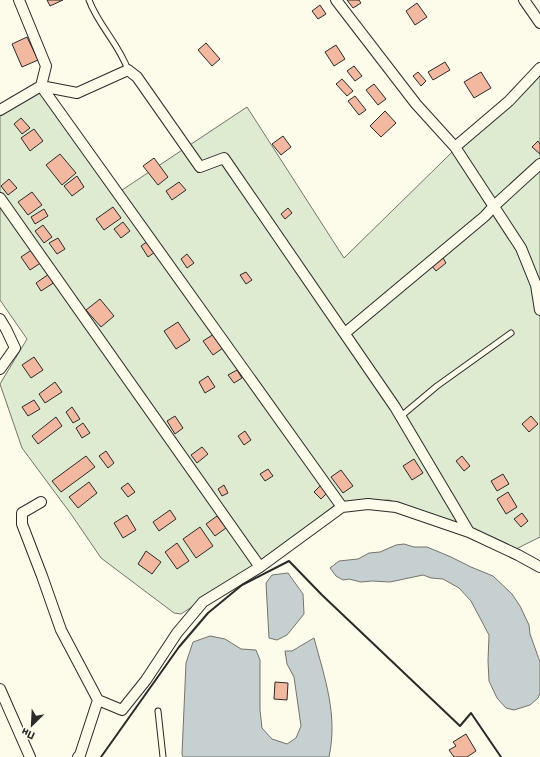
<svg xmlns="http://www.w3.org/2000/svg" width="540" height="757" font-family="'Source Sans 3',sans-serif">
<rect width="100%" height="100%" fill="#fdfbea"/>
<path fill="#deebd1" stroke="#74746e" d="M540 66V537L514 550 389 500 336 504 280 549 181 614 174 613 101 558 71 514 22 448 0 384 27 339 0 300V116L39 82 113 196 247 107 344 258Z"/>
<path fill="#c7d0d0" stroke="#74746e" d="M404 544 414 547H427L451 557 471 567 493 576 512 594 520 606 529 625 530 634 540 662V693L538 698 530 705 514 710 506 708 497 698 489 681 488 661 489 635 471 601 459 588 443 579 431 578 423 575 390 582 372 581 361 582 349 579 343 580 336 576 330 568 339 561 358 559 369 553 380 552 396 545Z
M288 573 303 594 304 614 287 635 277 640 269 638 266 583 272 575Z
M210 636 225 639 241 649 256 650 260 660V710L262 728 272 739 287 744 296 738 301 726 294 677 287 664 285 651H292L314 638C325 679 338 715 329 757H183L182 754 186 663 193 642Z"/>
<path fill="#f2b8a0" stroke="#2b2b2b" d="M47 0H63L50 6Z
M347 0H359L361 3 353 8Z
M417 3 427 17 415 25 406 11Z
M320 5 326 14 318 19 312 11Z
M27 37 38 60 22 67 12 44Z
M206 43 220 59 212 66 198 50Z
M336 45 345 59 334 66 325 52Z
M445 62 450 70 433 80 428 72Z
M354 66 362 76 355 81 347 71Z
M418 72 426 81 421 86 413 76Z
M481 72 491 88 474 98 464 82Z
M342 79 353 91 347 96 336 84Z
M374 84 386 99 378 105 366 90Z
M355 96 366 110 359 115 348 101Z
M385 111 396 123 381 137 370 126Z
M21 118 30 128 22 134 14 124Z
M34 129 43 141 30 151 21 138Z
M283 136 291 147 281 155 272 144Z
M538 141 540 144V154L532 147Z
M60 154 76 173 62 185 46 165Z
M154 158 168 177 158 185 143 166Z
M77 176 84 187 72 196 64 186Z
M9 179 17 188 8 195 1 186Z
M179 182 186 190 172 200 166 191Z
M32 192 42 205 28 215 18 202Z
M113 207 121 218 104 230 96 219Z
M288 208 292 213 285 219 281 214Z
M44 209 48 216 35 224 31 217Z
M123 222 130 231 121 238 114 229Z
M43 225 52 237 44 243 35 231Z
M58 238 65 249 57 254 49 243Z
M148 241 155 252 148 257 141 246Z
M33 249 42 262 30 270 21 257Z
M187 254 194 263 187 268 181 259Z
M442 256 446 263 436 271 431 265Z
M246 272 252 280 246 284 240 275Z
M49 274 55 282 41 291 36 283Z
M100 299 114 316 101 327 86 310Z
M178 322 190 340 176 349 164 331Z
M214 334 223 348 213 355 203 341Z
M34 357 43 370 31 378 22 365Z
M237 370 242 378 234 383 228 375Z
M208 376 215 387 205 393 199 382Z
M55 382 62 392 45 403 39 394Z
M34 400 40 409 28 416 22 407Z
M72 407 80 419 73 423 66 412Z
M175 416 183 428 175 434 167 421Z
M531 416 538 424 529 432 522 424Z
M56 417 62 426 38 444 32 436Z
M83 423 90 433 82 438 76 428Z
M245 431 251 440 244 445 238 436Z
M202 447 208 454 197 463 191 455Z
M106 451 114 463 108 468 99 456Z
M86 456 95 467 61 492 52 481Z
M462 456 470 466 464 471 456 461Z
M414 459 423 473 412 480 403 466Z
M268 469 273 476 265 481 260 474Z
M341 470 353 486 343 493 331 477Z
M503 474 509 484 497 491 491 481Z
M89 482 97 493 78 508 69 497Z
M128 483 135 492 128 497 121 488Z
M224 485 228 493 222 496 218 489Z
M320 486 327 493 321 499 314 492Z
M508 492 517 507 506 514 497 499Z
M170 510 176 519 159 531 153 522Z
M522 513 528 521 521 527 514 519Z
M127 515 136 530 123 538 114 523Z
M217 516 226 528 215 536 206 524Z
M200 527 213 546 196 558 183 539Z
M177 543 189 561 177 569 165 552Z
M146 551 161 562 152 574 138 564Z
M275 682 288 683 287 700 274 699Z
M466 734 476 751 467 757H454L449 750 456 746 453 742Z"/>
<g fill="none" stroke-linecap="round" stroke-linejoin="round">
<defs>
<path id="lane" d="M89 0C98 25 119 44 128 70
M400 417 437 386 511 333
M158 711 163 757"/>
<path id="street" d="M19 0 46 66 41 86 342 507
M336 0 416 104 455 147 521 248 536 285 540 310
M524 0 540 23
M0 110 41 86 77 93 128 70 137 77 200 167 224 158 395 407 469 532
M455 147 509 101 540 68
M0 198 260 567
M0 319 6 329 15 348 0 369
M345 333 485 216 494 206 540 164
M41 502 22 513V524L42 576 61 630 98 700
M0 689 30 757
M78 757 80 755 98 700 122 710 146 680 177 633 203 602 260 567 342 507 368 504 396 507 469 532 518 555 540 567"/>
</defs>
<use href="#lane" stroke="#2b2b2b" stroke-width="7"/>
<use href="#street" stroke="#2b2b2b" stroke-width="12"/>
<use href="#lane" stroke="#fdfbea" stroke-width="5"/>
<use href="#street" stroke="#fdfbea" stroke-width="10"/>
<path stroke="#2b2b2b" stroke-width="2" d="M101 757 179 647 208 613 242 585 289 561 322 595 460 726 471 713 501 757"/>
</g>
<g transform="translate(32 725) rotate(204)" stroke="#fdfbea" stroke-width="3" paint-order="stroke">
<path d="M0-3L7 15L0 10L-7 15Z" fill="#2b2b2b"/>
<text y="-6" font-size="11" font-weight="bold" text-anchor="middle" fill="#2b2b2b">Пн</text>
</g>
</svg>
